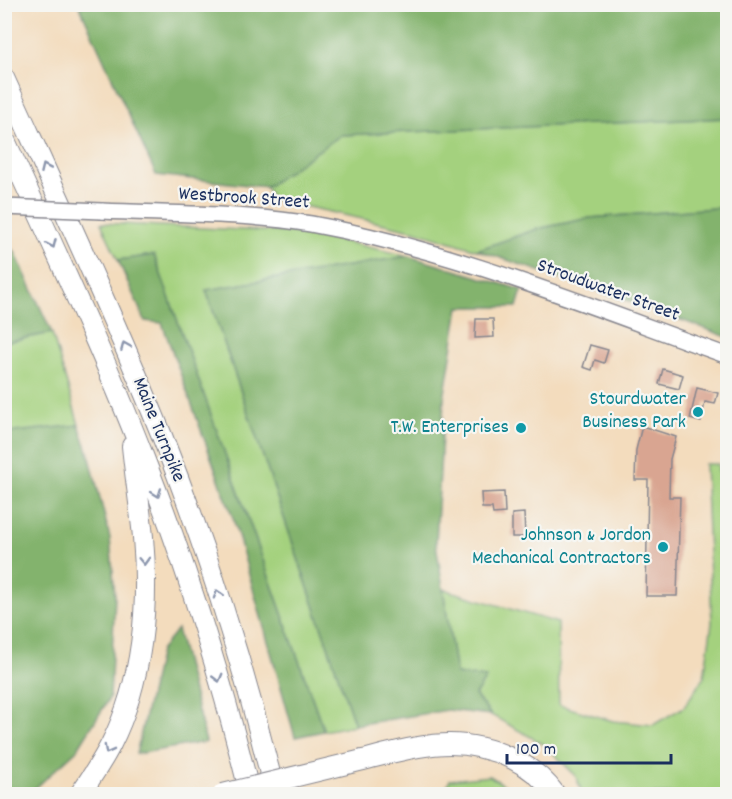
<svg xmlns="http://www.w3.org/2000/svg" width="732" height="799" font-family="Dekko,sans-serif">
<rect width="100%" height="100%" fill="#f6f6f2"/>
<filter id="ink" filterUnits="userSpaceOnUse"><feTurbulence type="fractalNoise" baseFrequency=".0167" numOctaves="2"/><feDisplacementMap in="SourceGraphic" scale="12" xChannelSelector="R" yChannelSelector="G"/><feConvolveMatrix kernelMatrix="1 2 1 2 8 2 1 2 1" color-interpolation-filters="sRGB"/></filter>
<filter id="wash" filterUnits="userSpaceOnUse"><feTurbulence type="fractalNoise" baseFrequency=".008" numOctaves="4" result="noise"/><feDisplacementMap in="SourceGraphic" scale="24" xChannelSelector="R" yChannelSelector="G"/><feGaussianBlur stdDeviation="1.35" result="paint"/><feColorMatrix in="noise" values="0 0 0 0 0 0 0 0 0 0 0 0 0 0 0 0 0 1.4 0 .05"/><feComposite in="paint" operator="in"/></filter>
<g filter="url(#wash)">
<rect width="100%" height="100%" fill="#f3dcbd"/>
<path fill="#a4d17e" stroke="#60806e" stroke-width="1.5" d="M727 118V207L590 218 537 229 477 250 416 231 272 199 266 187 341 135Z
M101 223 306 233 408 256 206 290 355 725 324 731 154 255 118 260Z
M52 333 79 425 67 427 5 446 4 342Z
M705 464H718L722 539 728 546 727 794H583L575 775 545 745 491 715 475 695 485 678 456 674 443 589 558 623 559 705 613 721 653 725 684 707 704 677 712 623Z
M490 776 518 794H443L450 780Z"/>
<path fill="#83b36d" stroke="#4f7166" stroke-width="1.5" d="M79 5H727V118L341 135 266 187 156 175Z
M727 207V337L635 303 477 250 537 229 590 218Z
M5 249 14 250 52 333 5 342Z
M154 255 324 731 295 737 233 518 162 323 145 321 118 260Z
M408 256 522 290 517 307H459L444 399 436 543 456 674 486 678 475 695 491 715 448 710 355 725 206 290Z
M79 425 89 454 110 538 115 596 110 697 77 750 29 794H5V433Z
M177 629 206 742 136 754 160 651Z"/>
<g id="blocks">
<path fill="#d9a591" d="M476 319H493L494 337 475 338Z
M590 345 608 350 604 363 595 360 592 370 583 367Z
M663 369 683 375 679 389 659 384Z
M697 388 718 393 715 404 705 402 701 422 690 419Z
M642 426 676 437 670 459 669 497H680L677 596H646L648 480H635L636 450Z
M504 492 505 513 493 514 492 508H482L481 493Z
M524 513 525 537H512V514Z"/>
</g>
</g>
<g filter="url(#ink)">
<use href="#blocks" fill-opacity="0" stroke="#87868e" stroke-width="1.5"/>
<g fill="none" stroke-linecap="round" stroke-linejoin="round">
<defs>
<path id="secondary" d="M102 211C170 214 244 213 311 224 454 250 591 307 728 356"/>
<path id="highway" d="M4 78C58 197 113 315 162 436 208 552 246 673 275 794
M4 138C52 244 102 349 144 458 187 567 222 680 250 794
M363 760C418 746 459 733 513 759 529 767 545 780 555 794
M80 794C91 778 102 762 111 744 143 681 149 605 143 537 140 506 135 476 132 446"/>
</defs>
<use href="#secondary" stroke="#87868e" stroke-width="18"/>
<use href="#highway" stroke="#87868e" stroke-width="22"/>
<use href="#secondary" stroke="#fff" stroke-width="15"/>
<use href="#highway" stroke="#fff" stroke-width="20"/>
<defs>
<path id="secondary-bridge" d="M4 207 102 211"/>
<path id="highway-bridge" d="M223 794 363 760"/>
</defs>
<use href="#secondary-bridge" stroke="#87868e" stroke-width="18" stroke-linecap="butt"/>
<use href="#highway-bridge" stroke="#87868e" stroke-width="22" stroke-linecap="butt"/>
<use href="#secondary-bridge" stroke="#fff" stroke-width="15"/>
<use href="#highway-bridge" stroke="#fff" stroke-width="20"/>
</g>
<defs><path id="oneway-chevron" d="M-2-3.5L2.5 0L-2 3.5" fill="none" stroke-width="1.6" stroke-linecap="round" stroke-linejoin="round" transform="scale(1.5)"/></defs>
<g stroke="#8d97ae">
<use href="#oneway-chevron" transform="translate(45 168) rotate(-114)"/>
<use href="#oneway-chevron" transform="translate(52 244) rotate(66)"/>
<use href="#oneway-chevron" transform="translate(125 346) rotate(-113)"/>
<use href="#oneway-chevron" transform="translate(157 493) rotate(70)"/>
<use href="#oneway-chevron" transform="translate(144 561) rotate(88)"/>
<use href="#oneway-chevron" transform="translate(218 594) rotate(-107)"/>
<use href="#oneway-chevron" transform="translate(218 678) rotate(75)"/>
<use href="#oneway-chevron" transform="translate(108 750) rotate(118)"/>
</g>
</g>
<g fill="#0f9aa8" stroke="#f6f6f2" stroke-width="2">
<circle cx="698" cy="412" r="6"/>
<circle cx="521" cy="428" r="6"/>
<circle cx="663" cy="547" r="6"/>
</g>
<g text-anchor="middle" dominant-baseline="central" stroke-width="4.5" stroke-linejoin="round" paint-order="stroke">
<g font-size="20" fill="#1b2f5e" stroke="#f6f6f2">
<text transform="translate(244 199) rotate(4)">Westbrook Street</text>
<text transform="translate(608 291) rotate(20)">Stroudwater Street</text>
<text transform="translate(158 430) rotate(68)">Maine Turnpike</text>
</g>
<g font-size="20" fill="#0d838f" stroke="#f6f6f2" text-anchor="end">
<text x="686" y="400">Stourdwater<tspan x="686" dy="23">Business Park</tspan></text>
<text x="509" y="428">T.W. Enterprises</text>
<text x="651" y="536">Johnson &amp; Jordon<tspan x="651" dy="23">Mechanical Contractors</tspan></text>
</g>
</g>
<rect width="732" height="799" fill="none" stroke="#f6f6f2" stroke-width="24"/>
<path d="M507 754v9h164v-9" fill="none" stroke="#1b2f5e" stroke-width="3"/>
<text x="516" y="754" font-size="18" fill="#1b2f5e" stroke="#f6f6f2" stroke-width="4.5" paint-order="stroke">100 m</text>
</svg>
